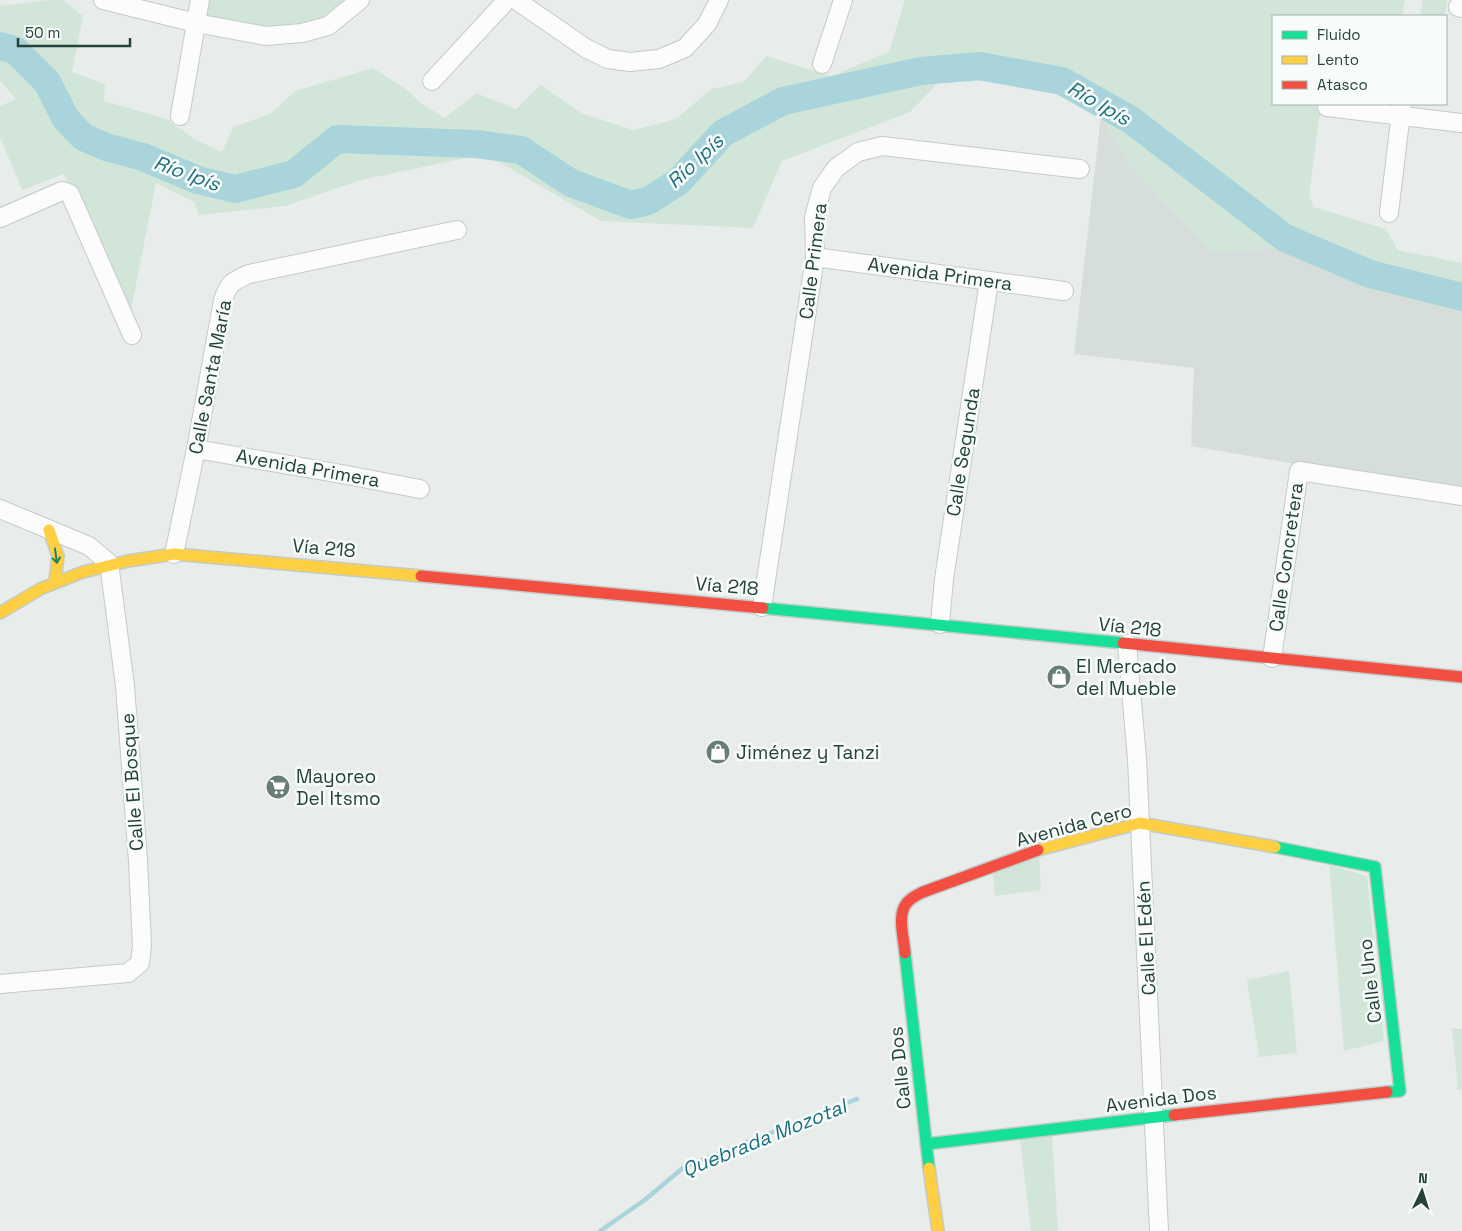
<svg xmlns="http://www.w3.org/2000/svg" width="1462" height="1231" font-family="'Space Grotesk',sans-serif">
<rect width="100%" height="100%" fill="#e8edeb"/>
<path fill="#d6dedb" d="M1101 115 1128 162 1212 253 1278 247 1361 282 1462 309V489L1290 463 1191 446 1194 368 1074 354Z"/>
<path fill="#d1e6d8" d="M48 0H63L83 16 72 72 105 84 104 101 167 119 194 139 222 152 233 127 270 114 295 91 373 68 407 90 422 104 445 118 476 93 516 109 541 85 581 113 633 130 676 119 711 89 744 82 766 56 831 76 889 52 905 0H1405L1402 16H1273V104H1321L1309 196 1314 207 1386 229 1398 250 1462 263V309L1361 282 1278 247 1212 253 1128 162 1101 115 1069 92 1004 80 938 83 910 112 782 161 753 228 601 221 485 154 361 180 285 206 199 215 194 202 156 183 129 320 64 174 22 190 0 137V106L16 99 0 81V6Z
M208 0H348C333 11 319 22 301 28 280 34 228 21 205 17Z
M1423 0H1447L1445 16H1420Z
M1039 855 1041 890 995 896 993 871Z
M1329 865 1367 876 1384 1041 1344 1051Z
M1289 971 1297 1053 1259 1057 1247 980Z
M1452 1028 1462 1029V1089L1458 1090Z
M1052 1135 1058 1231H1031L1020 1139Z"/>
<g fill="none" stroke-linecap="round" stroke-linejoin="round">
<path stroke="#a9d4db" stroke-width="4.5" d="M600 1231 646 1199 684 1167 857 1099"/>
<path stroke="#a9d4db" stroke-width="28" d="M0 46 15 50 47 82 66 119 83 137 106 147 143 157 198 180 235 189 294 174 337 139 476 144 521 150 571 183 631 205 648 201 678 182 723 133 783 101 921 71 979 66 1062 81 1131 120 1285 238 1370 274 1462 297"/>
<defs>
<path id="street" d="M103 0 196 23 266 36 302 33 328 26 360 0
M516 0 587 49 608 59 630 62 659 59 685 48 707 24 719 0
M1458 7 1462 8
M822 64 843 0
M432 81 507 0
M1327 107 1462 123
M180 116 200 0
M1389 213 1402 104
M0 218 62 191 66 192 70 194 132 335
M815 257 1064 291
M196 449 347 475 420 489
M0 509 89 546 109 563 125 686 138 861 142 945 140 963 128 973 0 984
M174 554 196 449 223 300C229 282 233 281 249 274L457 230
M762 607 815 257 814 217 822 188 836 168 858 152 882 146 1080 169
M940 624 944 579 989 281
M1127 644 1137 759 1159 1231
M1272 658 1299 471 1462 496"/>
<path id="fast" d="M763 608 1123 643
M1275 847 1375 867 1400 1091 1387 1092
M905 953 929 1168
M926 1144 1174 1115"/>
<path id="slow" d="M49 530 58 556 55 582
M0 613 40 589 83 572 128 561 174 554 421 576
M1038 850 1140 823 1275 847
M929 1168 938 1231"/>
<path id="jam" d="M421 576 763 608
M1123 643 1462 677
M905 953C904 939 897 916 906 904 910 898 917 895 923 892L1038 850
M1174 1115 1387 1092"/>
</defs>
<use href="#street" stroke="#c5cac8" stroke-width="20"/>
<use href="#fast" stroke="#c3cbc8" stroke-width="14"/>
<use href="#slow" stroke="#c3cbc8" stroke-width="14"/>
<use href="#jam" stroke="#c3cbc8" stroke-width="14"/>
<use href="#street" stroke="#fcfcfc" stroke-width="18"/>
<use href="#fast" stroke="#16e098" stroke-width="11"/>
<use href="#slow" stroke="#ffcf43" stroke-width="11"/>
<use href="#jam" stroke="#f24e42" stroke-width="11"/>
</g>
<defs><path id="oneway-shaft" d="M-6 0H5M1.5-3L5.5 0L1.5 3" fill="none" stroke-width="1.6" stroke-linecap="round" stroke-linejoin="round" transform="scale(1.25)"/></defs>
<use stroke="#1e8160" href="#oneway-shaft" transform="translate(56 556) rotate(82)"/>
<defs>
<symbol id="shop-disc" viewBox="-11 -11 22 22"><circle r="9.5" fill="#697e78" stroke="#f7fbf9"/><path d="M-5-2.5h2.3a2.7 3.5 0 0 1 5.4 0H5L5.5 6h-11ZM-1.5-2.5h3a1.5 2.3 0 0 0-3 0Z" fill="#fff"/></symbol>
<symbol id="supermarket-disc" viewBox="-11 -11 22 22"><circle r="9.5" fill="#697e78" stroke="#f7fbf9"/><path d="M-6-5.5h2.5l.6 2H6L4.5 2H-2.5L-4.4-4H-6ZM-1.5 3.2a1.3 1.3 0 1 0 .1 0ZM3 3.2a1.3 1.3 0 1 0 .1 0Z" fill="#fff"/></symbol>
</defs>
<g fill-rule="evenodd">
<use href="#shop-disc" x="1045" y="663" width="28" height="28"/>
<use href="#shop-disc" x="704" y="738" width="28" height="28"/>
<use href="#supermarket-disc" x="264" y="773" width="28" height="28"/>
</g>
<g text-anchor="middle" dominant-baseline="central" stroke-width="5" stroke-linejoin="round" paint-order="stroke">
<g font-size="19" fill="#24423a" stroke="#f7fbf9">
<text transform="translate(813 261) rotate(-83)">Calle Primera</text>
<text transform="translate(940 274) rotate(8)">Avenida Primera</text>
<text transform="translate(210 377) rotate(-79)">Calle Santa María</text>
<text transform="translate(963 452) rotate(-81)">Calle Segunda</text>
<text transform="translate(308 468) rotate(10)">Avenida Primera</text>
<text transform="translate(324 548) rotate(5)">Vía 218</text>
<text transform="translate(1286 557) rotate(-82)">Calle Concretera</text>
<text transform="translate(727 586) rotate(5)">Vía 218</text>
<text transform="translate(1130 627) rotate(6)">Vía 218</text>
<text transform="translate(132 782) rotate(-94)">Calle El Bosque</text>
<text transform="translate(1074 825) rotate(-15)">Avenida Cero</text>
<text transform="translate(1146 938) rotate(-93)">Calle El Edén</text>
<text transform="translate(1370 981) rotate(-97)">Calle Uno</text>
<text transform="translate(900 1068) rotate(-96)">Calle Dos</text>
<text transform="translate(1161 1099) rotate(-7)">Avenida Dos</text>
</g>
<g font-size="19" fill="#24423a" stroke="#f7fbf9" text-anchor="start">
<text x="1076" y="666">El Mercado<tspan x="1076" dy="22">del Mueble</tspan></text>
<text x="736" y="752">Jiménez y Tanzi</text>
<text x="296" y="776">Mayoreo<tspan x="296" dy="22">Del Itsmo</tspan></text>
</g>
<g font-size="20" font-style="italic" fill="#1c6f80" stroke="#f7fbf9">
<text transform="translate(1099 103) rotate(30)">Río Ipís</text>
<text transform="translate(695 161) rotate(-43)">Río Ipís</text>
<text transform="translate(187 173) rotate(20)">Río Ipís</text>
<text transform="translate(764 1138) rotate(-22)">Quebrada Mozotal</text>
</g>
</g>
<rect x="1272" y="15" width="175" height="90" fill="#f7fbf9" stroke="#a3b1ad"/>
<rect x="1282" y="31" width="25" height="8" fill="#16e098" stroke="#a3b1ad"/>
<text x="1317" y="40" font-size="15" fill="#24423a">Fluido</text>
<rect x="1282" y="56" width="25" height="8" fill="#ffcf43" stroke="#a3b1ad"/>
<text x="1317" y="65" font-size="15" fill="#24423a">Lento</text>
<rect x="1282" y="81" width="25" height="8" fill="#f24e42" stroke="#a3b1ad"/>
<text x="1317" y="90" font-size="15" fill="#24423a">Atasco</text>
<g transform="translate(1422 1191) rotate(4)" stroke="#f7fbf9" stroke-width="4" paint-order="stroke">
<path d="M0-4L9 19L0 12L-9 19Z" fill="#24423a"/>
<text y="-8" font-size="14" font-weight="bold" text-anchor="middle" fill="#24423a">N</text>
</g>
<path d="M18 38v8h112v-8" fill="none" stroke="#24423a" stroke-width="2.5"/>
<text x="25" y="38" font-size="15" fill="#24423a" stroke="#f7fbf9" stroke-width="4" paint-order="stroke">50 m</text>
</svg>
